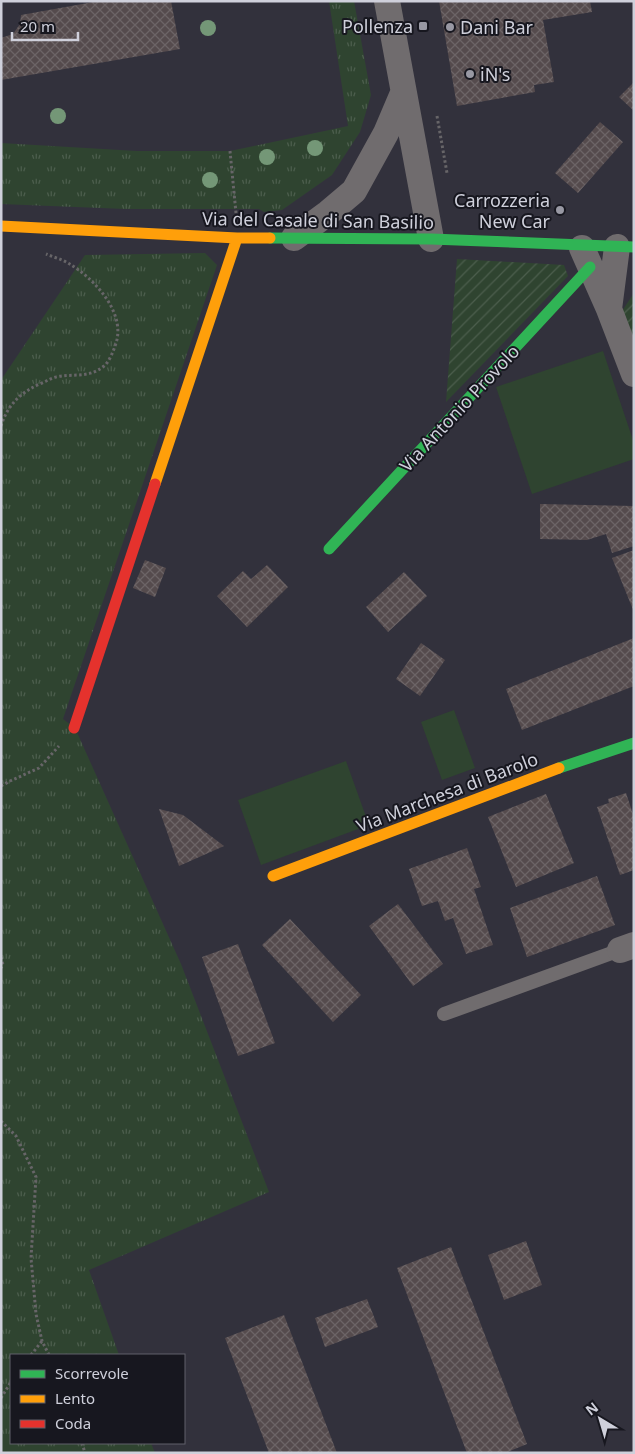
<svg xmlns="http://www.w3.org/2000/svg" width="635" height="1454" font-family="'Noto Sans',sans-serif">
<defs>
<pattern id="park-tufts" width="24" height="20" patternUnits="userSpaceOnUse" patternTransform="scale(1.25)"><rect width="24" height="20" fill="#2f4430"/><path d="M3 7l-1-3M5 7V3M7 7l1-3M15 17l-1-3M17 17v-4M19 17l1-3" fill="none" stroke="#4c5e4d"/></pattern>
<pattern id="garden-furrows" width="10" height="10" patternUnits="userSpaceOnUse" patternTransform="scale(1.25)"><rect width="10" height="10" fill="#2f4430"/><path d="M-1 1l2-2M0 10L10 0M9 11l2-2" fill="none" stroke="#4c5e4d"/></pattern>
<pattern id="building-cross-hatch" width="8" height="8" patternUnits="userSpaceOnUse" patternTransform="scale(1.25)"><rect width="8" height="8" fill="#554b4d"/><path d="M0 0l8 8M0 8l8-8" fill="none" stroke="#6c6466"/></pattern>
</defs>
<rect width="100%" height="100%" fill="#32313c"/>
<path fill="url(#park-tufts)" d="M329 1H354L371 95 360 132 332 175 282 210 264 212 259 209H125L1 204V143L137 151H230L348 126Z
M205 253 217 265 63 719 75 728 181 964 269 1192 89 1270 119 1355H11V1443H151L155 1453H1V380L85 255Z"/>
<path fill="url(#garden-furrows)" d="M457 259 564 265 568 276 446 402Z
M634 293V339L622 311Z"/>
<path fill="#2f4430" d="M603 351 634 443V459L532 494 496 387Z
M454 710 475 768 442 780 421 722Z
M346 761 369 825 261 865 238 800Z"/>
<path fill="url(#building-cross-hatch)" d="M99 1H171L180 49 1 80V38L13 34 20 24 21 15Z
M439 1H590L592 12 543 20 554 82 534 85 535 92 457 106Z
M634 82V111L619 97Z
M600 122 623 142 578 193 555 173Z
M540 504 634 506V546L612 553 606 534 587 540 540 539Z
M634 550V612L612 558Z
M145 560 166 568 155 597 133 588Z
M267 565 288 587 247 627 217 596 243 571 251 579Z
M404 572 427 596 388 632 366 607Z
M634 638V686L522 730 506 689Z
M421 643 445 660 420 696 396 679Z
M626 793 634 817V870L620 875 597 807 609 803 608 799Z
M546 794 574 863 516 887 488 817Z
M159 809 183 815 224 846 179 866Z
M467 848 481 887 474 889 493 945 466 954 453 918 445 921 438 901 422 906 409 869Z
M597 876 615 925 527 957 510 908Z
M398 904 443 964 413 986 369 926Z
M290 919 361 995 333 1022 262 945Z
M238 944 275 1043 238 1056 202 957Z
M526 1241 542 1285 504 1300 488 1255Z
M451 1247 527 1444 505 1453H467L397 1268Z
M367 1299 378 1327 325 1347 315 1318Z
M284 1315 337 1453H269L225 1338Z"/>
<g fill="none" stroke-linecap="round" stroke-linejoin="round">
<path stroke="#676568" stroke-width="3" stroke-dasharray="2.5 2.5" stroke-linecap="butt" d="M437 116 447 173
M230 151 236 213
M1 426C8 404 21 392 42 383 47 381 51 378 56 377 73 373 88 379 104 366 109 362 113 352 115 346 128 314 94 278 68 263 61 259 53 257 46 254
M1 786 10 781 39 768 59 746
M1 957 3 965 1 968
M1 1121 16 1136 36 1177 31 1258 36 1314 42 1341 49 1355
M31 1355 42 1341
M1 1398 11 1382
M82 1443 85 1453"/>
<path stroke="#706c6e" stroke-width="14" d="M444 1014 620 950"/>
<path stroke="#706c6e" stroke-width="26" d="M387 1 431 239
M294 238 328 213 354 191 386 133 403 93
M582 248 609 309 634 374
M609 309 617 247
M620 950 634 945"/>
<path stroke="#30b455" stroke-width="11" d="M270 238 431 239 634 247
M329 549 590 267
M559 768 634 743"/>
<path stroke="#ff9f0a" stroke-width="11" d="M1 226 237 238H270
M155 484 237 238
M273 876 559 768"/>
<path stroke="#e5322d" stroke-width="11" d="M74 728 155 484"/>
</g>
<g fill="#749777">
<circle cx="208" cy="28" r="8"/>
<circle cx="58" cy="116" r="8"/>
<circle cx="315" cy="148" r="8"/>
<circle cx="267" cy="157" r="8"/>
<circle cx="210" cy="180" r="8"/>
</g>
<g fill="#9898a3" stroke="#17171f" stroke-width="2">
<rect x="418" y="21" width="10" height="10" rx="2.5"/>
<circle cx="450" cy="27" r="5"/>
<circle cx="470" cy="74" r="5"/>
<circle cx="560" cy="210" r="5"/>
</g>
<g text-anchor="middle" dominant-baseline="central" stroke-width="4" stroke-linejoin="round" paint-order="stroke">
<g font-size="18" fill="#cfd0db" stroke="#17171f" text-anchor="end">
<text x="413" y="26">Pollenza</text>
<text x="460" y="27" text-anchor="start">Dani Bar</text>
<text x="480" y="74" text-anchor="start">iN's</text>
<text x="550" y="200">Carrozzeria<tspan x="550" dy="21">New Car</tspan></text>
</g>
<g font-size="18" fill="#cfd0db" stroke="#17171f">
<text transform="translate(318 220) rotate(1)">Via del Casale di San Basilio</text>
<text transform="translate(459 408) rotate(-47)">Via Antonio Provolo</text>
<text transform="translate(447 792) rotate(-21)">Via Marchesa di Barolo</text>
</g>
</g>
<rect width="635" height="1454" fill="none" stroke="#cfd0db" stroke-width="5"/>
<rect x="10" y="1354" width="175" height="90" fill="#17171f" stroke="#61616a"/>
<rect x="20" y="1370" width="25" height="8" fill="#30b455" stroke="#61616a"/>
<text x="55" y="1379" font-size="15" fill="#cfd0db">Scorrevole</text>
<rect x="20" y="1395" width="25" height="8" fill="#ff9f0a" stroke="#61616a"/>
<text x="55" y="1404" font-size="15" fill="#cfd0db">Lento</text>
<rect x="20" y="1420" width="25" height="8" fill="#e5322d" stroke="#61616a"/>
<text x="55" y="1429" font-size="15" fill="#cfd0db">Coda</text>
<g transform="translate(600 1419) rotate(322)" stroke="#17171f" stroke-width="4" paint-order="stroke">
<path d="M0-4L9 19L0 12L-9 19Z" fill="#cfd0db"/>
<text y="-8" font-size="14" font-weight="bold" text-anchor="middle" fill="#cfd0db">N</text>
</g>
<path d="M12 32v8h66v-8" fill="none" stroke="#cfd0db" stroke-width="2.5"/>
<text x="20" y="32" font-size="15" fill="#cfd0db" stroke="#17171f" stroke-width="4" paint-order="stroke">20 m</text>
</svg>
